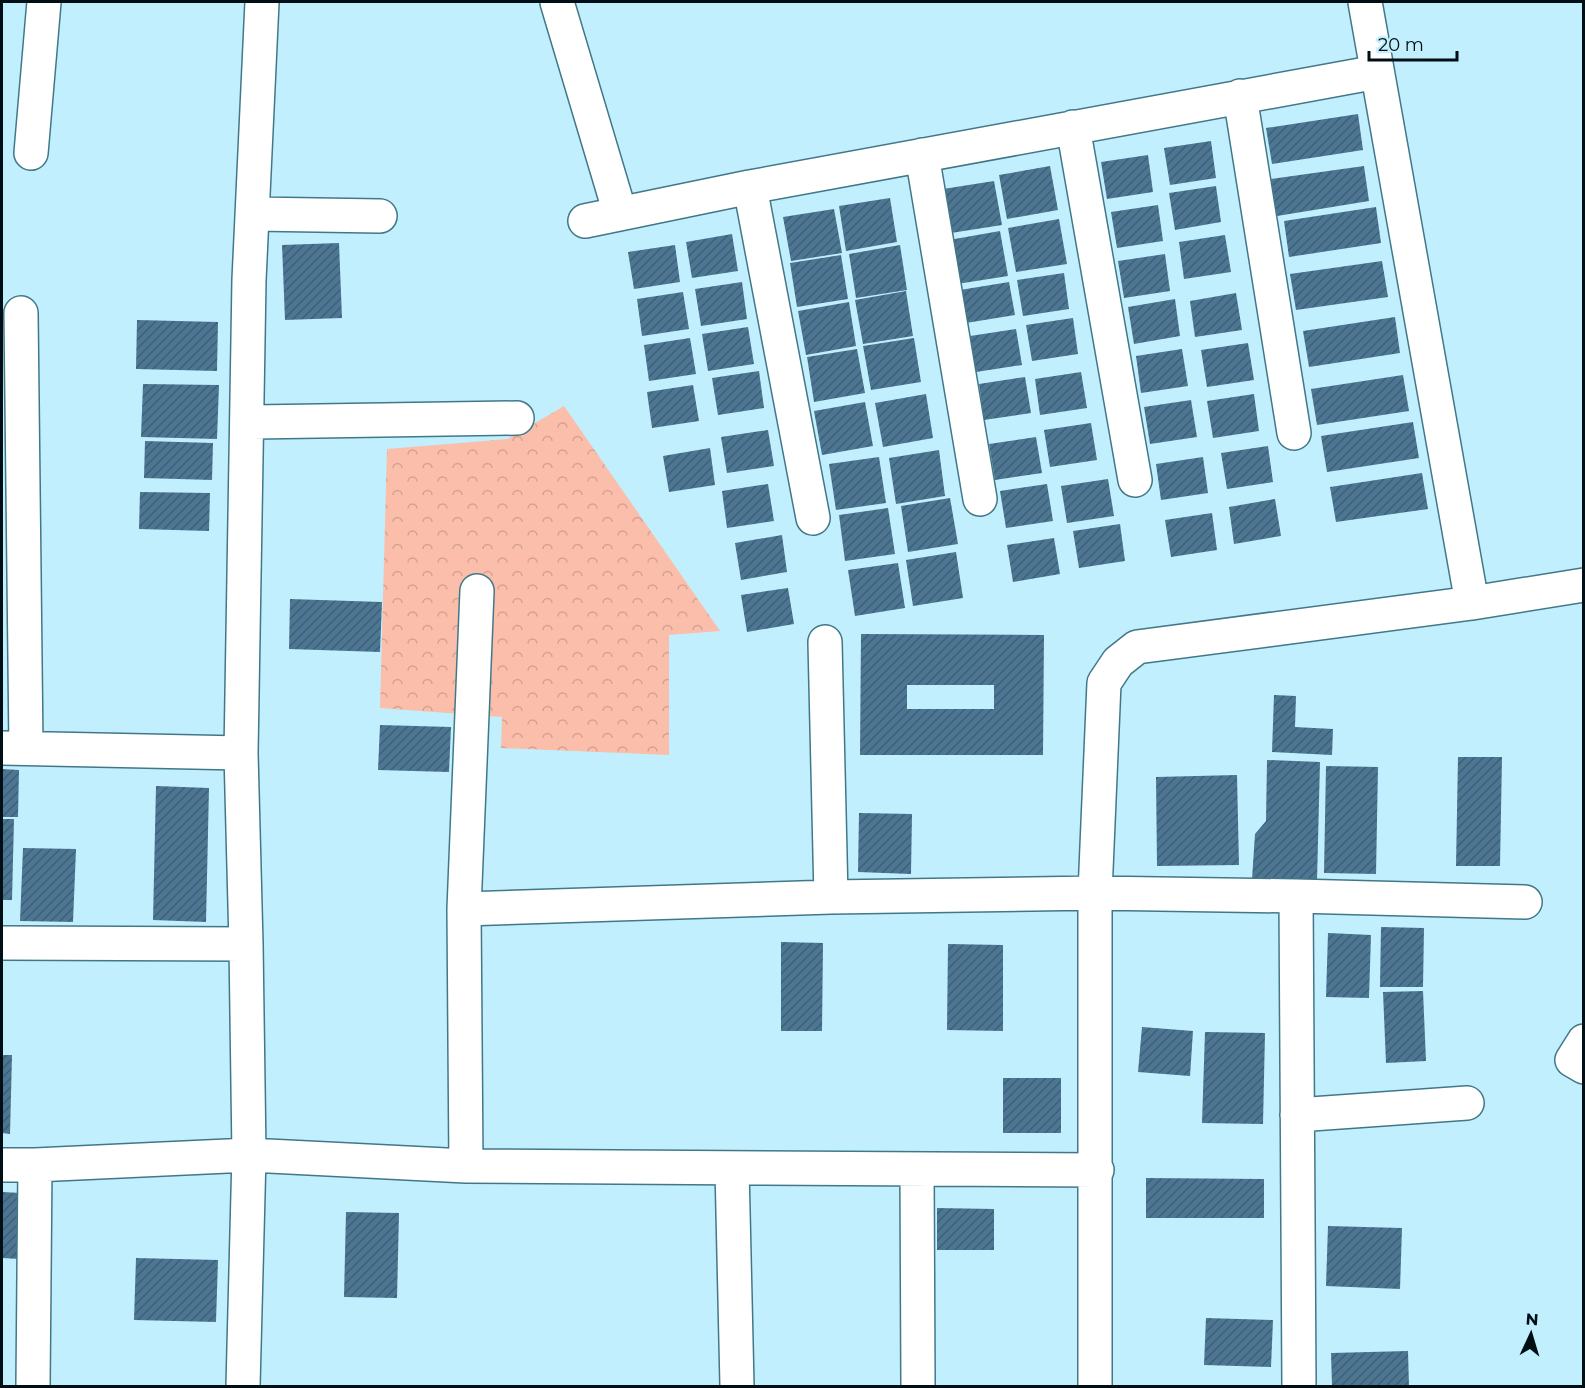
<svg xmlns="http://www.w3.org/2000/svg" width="1585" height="1388" font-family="Montserrat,sans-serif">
<defs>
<pattern id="park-crowns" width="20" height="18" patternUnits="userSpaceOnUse" patternTransform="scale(1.5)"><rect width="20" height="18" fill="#fabeaa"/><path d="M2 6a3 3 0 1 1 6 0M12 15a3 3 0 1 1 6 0" fill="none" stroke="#d4a291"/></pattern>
<pattern id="building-hatch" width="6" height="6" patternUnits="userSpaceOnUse" patternTransform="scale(1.5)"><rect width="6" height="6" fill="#4d7692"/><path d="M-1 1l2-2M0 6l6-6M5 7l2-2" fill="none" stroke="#3e5f76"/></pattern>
</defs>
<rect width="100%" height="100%" fill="#c2effd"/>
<path fill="url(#park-crowns)" d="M564 406 720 631 669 635V755L501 748 502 717 380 708 387 449 508 439Z"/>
<path fill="url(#building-hatch)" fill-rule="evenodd" d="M1358 114 1363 150 1272 164 1266 128Z
M1211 141 1216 178 1170 185 1164 148Z
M1148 155 1153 192 1107 199 1101 162Z
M1050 166 1058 210 1007 219 999 175Z
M1364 166 1369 201 1277 216 1271 179Z
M994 181 1002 225 951 233 943 189Z
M1216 186 1221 222 1175 230 1169 193Z
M890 198 897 242 846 251 839 206Z
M1158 205 1163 241 1117 248 1111 212Z
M1376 207 1381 243 1289 257 1284 221Z
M834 209 842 253 791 261 783 217Z
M1059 219 1067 264 1016 272 1008 228Z
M1000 231 1008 276 957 284 949 240Z
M732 234 738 271 692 278 686 242Z
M1225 235 1231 272 1184 279 1179 242Z
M339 243 342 318 285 320 282 245Z
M675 245 680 282 634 289 628 252Z
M900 245 907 290 856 298 849 254Z
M1165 254 1170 291 1124 298 1118 261Z
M841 255 848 299 797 307 790 263Z
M1382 261 1388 297 1296 310 1290 274Z
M1064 273 1069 309 1023 316 1017 280Z
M742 282 747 319 701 326 695 289Z
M1009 282 1015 315 966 323 960 290Z
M906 291 913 336 863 344 855 300Z
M683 292 689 329 642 336 637 299Z
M1236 293 1242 330 1195 337 1190 301Z
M1175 299 1180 336 1134 344 1128 307Z
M849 302 856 346 806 355 798 311Z
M1395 317 1400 353 1309 367 1303 331Z
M1073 318 1078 354 1032 361 1026 325Z
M137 320 218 322 217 371 136 369Z
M748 327 754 364 708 371 702 334Z
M1016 329 1022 365 976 372 970 336Z
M690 338 696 374 649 381 644 345Z
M914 338 921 382 871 390 863 346Z
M1248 343 1254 380 1207 387 1201 350Z
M857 349 865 393 814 402 807 357Z
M1182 349 1188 386 1141 393 1136 356Z
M759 371 764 408 718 415 712 378Z
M1081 372 1087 408 1040 415 1035 379Z
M1403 375 1409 411 1317 425 1311 389Z
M1025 377 1031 413 984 420 979 384Z
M143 384 219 385 217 439 141 437Z
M693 385 699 421 652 428 647 392Z
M926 394 933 438 883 447 875 403Z
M1254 394 1259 431 1213 438 1207 401Z
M1191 400 1197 437 1150 444 1144 407Z
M865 402 873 446 822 455 814 411Z
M1413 422 1419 458 1327 472 1321 436Z
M1091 423 1097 460 1050 467 1044 430Z
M768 430 774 466 727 473 721 437Z
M1036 437 1042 473 995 480 989 444Z
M145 441 213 443 212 480 144 478Z
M1268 446 1273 482 1227 489 1221 453Z
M710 448 715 485 669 492 663 456Z
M939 450 945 496 896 504 889 458Z
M879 457 886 503 836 510 829 464Z
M1203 457 1208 493 1161 500 1156 464Z
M1422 473 1428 509 1336 522 1330 487Z
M1108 479 1114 516 1067 523 1061 486Z
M768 484 774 521 727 528 722 491Z
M1047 484 1053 521 1006 528 1000 491Z
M140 492 210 493 209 531 139 529Z
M950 498 958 544 908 552 901 506Z
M1275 499 1281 536 1234 544 1229 507Z
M888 508 895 554 845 561 839 515Z
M1212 513 1217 550 1171 557 1165 520Z
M1120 524 1125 561 1079 568 1073 531Z
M782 535 787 572 741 580 735 543Z
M1054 538 1060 574 1013 582 1007 545Z
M956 552 963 598 913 606 906 560Z
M898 563 905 608 855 616 848 570Z
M788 588 794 624 747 632 741 595Z
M290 599 382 602 380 652 289 649Z
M861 634 1044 635 1043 755H860ZM907 685H994V709H907Z
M1274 695 1296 696 1295 727 1333 729 1332 755 1272 752Z
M380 725 451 727 449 772 378 770Z
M1458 757H1502L1500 866H1456Z
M1267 760 1320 762 1317 881 1252 879 1255 834 1266 821Z
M1326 766 1378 767 1376 874 1324 873Z
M2 769 19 770 18 817H2Z
M1237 775 1239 865 1157 866 1156 777Z
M156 786 209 788 206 922 153 920Z
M859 813 912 814 911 874 858 872Z
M2 819H14L12 900H2Z
M23 848 76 849 73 922 20 921Z
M1381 927 1424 928 1423 987H1380Z
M1328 933 1371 935 1369 998 1326 997Z
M781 942 823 943 822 1031H781Z
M948 944 1003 945V1031L947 1030Z
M1423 991 1426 1061 1386 1063 1383 992Z
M1142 1027 1193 1031 1190 1076 1138 1072Z
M1205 1032 1265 1033 1263 1124 1202 1123Z
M2 1055H12L10 1134 2 1133Z
M1003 1078H1061V1133H1003Z
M1146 1178 1264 1179V1218H1146Z
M2 1192 21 1193 19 1259 2 1258Z
M937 1208 994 1209V1250H937Z
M346 1212 399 1213 397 1298 344 1297Z
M1328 1226 1402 1228 1400 1289 1326 1286Z
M136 1258 218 1260 216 1322 134 1320Z
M1206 1318 1273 1320 1271 1367 1204 1365Z
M1408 1351 1409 1386H1332L1331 1353Z"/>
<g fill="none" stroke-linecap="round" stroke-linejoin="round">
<defs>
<path id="street" d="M557 2 620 213
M1365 2 1472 603
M1240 96 1294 433
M1073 127 1135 480
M31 153 44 2
M922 155 980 499
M253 214 380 216
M585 221 750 187
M21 313 26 748
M247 422 517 418
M813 518 750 187 1377 72
M2 748 241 753
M1296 896 1299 1386
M831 897 1095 893 1296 896 1525 902
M464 909 831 897 825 642
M2 943 246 944
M1584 1041 1572 1060 1584 1067
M1297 1115 1467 1103
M2 1165H35L249 1155 466 1166 1097 1170
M466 1166 464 909 477 591
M732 1168 737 1386
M917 1169 918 1386
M33 1386 35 1165
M243 1386 249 1155 246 944 241 753 249 280 262 2
M1095 1386V893L1104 683 1118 662 1137 647 1472 603 1584 585"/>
</defs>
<use href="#street" stroke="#417888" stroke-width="36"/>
<use href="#street" stroke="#fff" stroke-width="33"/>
</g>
<rect width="1585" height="1388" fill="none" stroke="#000f15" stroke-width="6"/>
<g transform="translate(1531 1334) rotate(4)" stroke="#c2effd" stroke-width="4.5" paint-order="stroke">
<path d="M0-4.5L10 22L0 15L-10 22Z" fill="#000f15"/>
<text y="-9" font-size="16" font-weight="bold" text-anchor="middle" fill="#000f15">N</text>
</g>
<path d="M1369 51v9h88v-9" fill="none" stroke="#000f15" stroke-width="3"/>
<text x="1378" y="51" font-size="18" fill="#000f15" stroke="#c2effd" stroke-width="4.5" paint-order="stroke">20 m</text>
</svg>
